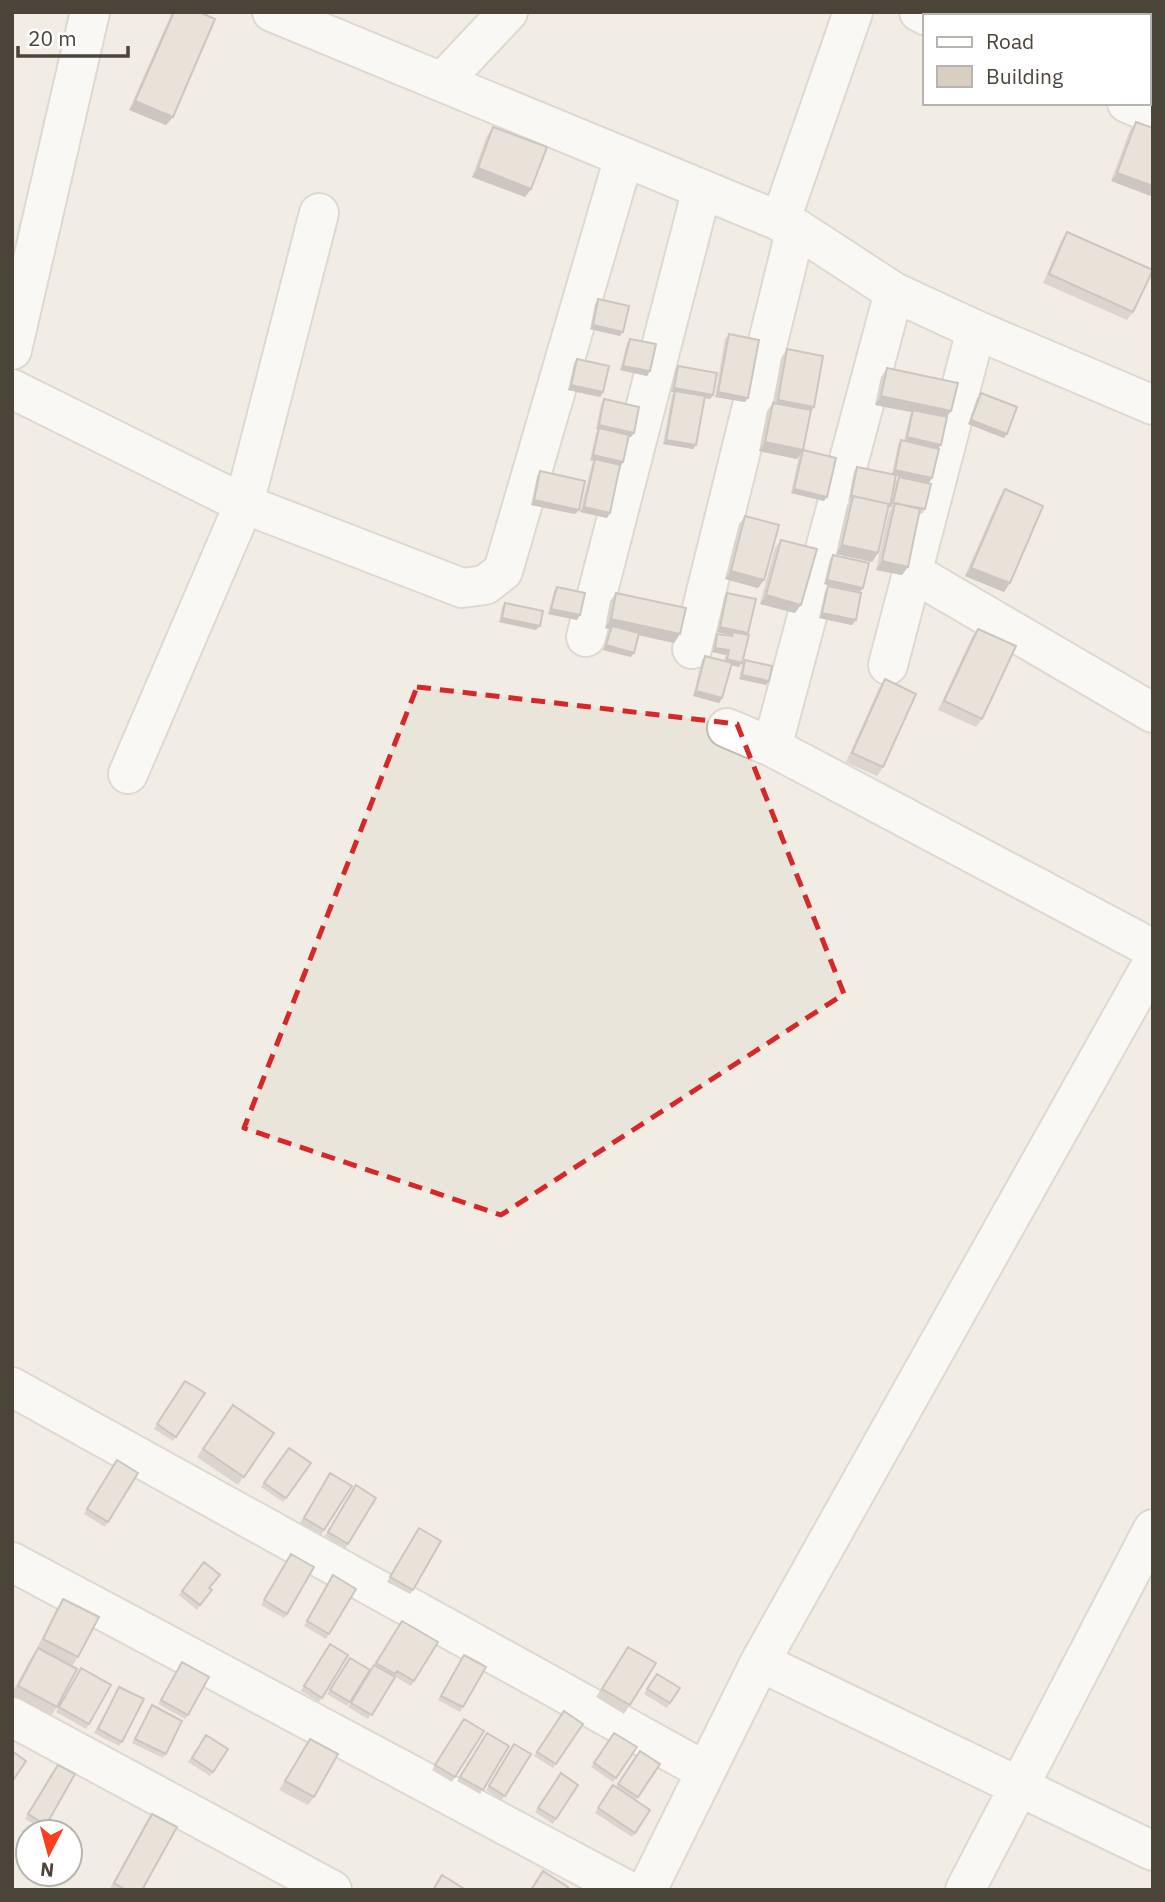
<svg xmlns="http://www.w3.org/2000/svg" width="1165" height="1902" font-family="'IBM Plex Sans',sans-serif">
<rect width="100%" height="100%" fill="#f6f3ec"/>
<path fill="#eae5da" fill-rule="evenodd" d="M12 12H1153V1890H12ZM925 16H1149V103H925ZM28 1832H70V1874H28Z"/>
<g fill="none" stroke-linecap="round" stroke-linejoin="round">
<defs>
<path id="minor" d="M272 12 796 228 894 292 976 330 1153 405
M919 12 927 16
M443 81 508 12
M1127 103 1153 114
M780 222 853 12
M12 350 90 12
M12 389 244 504 462 588 485 585 503 571 624 157
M912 572 1153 713
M586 637 702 189
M692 649 796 228
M888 665 976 330
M727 728 772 747 1153 949
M772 747 894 292
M128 774 244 504 319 213
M12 1387 705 1771
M12 1562 627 1890
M760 1662 1153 1851
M12 1717 332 1890
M647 1890 760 1662 1153 962
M965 1890 1153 1529"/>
</defs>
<use href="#minor" stroke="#c2bbae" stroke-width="42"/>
<use href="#minor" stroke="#fff" stroke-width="38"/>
</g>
<path fill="#bab2a6" d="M172 12H199L173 117 166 125 129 110Z
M1136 122 1153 128 1111 181 1130 130Z
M493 127 531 189 525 197 472 177 487 136Z
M1067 232 1133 312 1127 320 1043 283 1061 241Z
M598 299 620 336 590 329 595 304Z
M729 334 745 402 715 397 725 339Z
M630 339 650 371 647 376 620 370 627 343Z
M787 349 814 407 811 411 803 450 824 501 791 493 799 456 797 459 759 451 767 411 773 403 781 358Z
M577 359 603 392 600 397 568 390 574 363Z
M678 366 713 395 710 399 705 398 693 449 663 444 672 395 674 392H671L675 370Z
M887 368 946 418 929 483 896 475 872 562 836 554 847 505 849 502H848L854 471 857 467 892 474 898 445 901 440 904 441 910 415 911 412 875 405 881 377Z
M981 393 1007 434 1004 438 968 424 977 398Z
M604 399 634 433 631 437H629L607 518 580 512 592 464 594 461 590 460 596 433 598 430 596 429 601 404Z
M540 471 579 510 575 514 531 505 537 476Z
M899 477 925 509 922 514 919 513 902 575 876 570 889 512 892 508 890 507 896 481Z
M1005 489 1010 583 1004 592 965 576 999 498Z
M745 516 764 580 758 588 725 579 739 524Z
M781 540 795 613 760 604 775 548Z
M833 555 860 592 824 584 830 559Z
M828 586 856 620 852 625 819 618 825 591Z
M557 587 580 615 577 620 548 614 554 591Z
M616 593 680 634 674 643 639 635 634 653 631 657 603 650 609 629 605 628 610 601Z
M727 593 748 633 739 667 731 665 722 698 719 703 693 696 702 660 705 656 724 661 726 655 712 652 714 638 717 634 730 636 731 635 717 632 724 597Z
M505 603 536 630 499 622 502 607Z
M978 629 982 719 976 727 938 710 972 637Z
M745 660 769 681 766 685 739 679 742 664Z
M885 679 883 767 877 776 846 762 879 688Z
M185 1381 205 1393 173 1441 154 1429Z
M233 1405 274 1433 238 1485 197 1457Z
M289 1448 311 1463 283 1502 261 1487Z
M117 1460 138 1473 105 1527 84 1514Z
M330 1473 352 1486 321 1535 300 1523Z
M356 1485 376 1498 345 1549 325 1536Z
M415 1533 413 1590 410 1594 387 1582Z
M288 1558 287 1614 284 1618 261 1605Z
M204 1562 209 1588 212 1590 197 1610 179 1595Z
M330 1580 329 1634 326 1639 304 1626Z
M63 1599 78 1657 72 1666 51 1655 57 1707 51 1716 12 1695V1693L32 1656 38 1648H37L57 1608Z
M402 1621 438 1642 411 1686 394 1676 368 1719 348 1707Z
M330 1644 348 1655 319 1702 301 1691Z
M628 1647 630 1705 624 1714 596 1697Z
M464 1655 463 1707 460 1712 438 1700Z
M350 1658 370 1670 347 1706 327 1694Z
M182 1662 188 1715 185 1719 158 1704Z
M78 1673 89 1724 86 1729 56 1712Z
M657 1674 680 1688 667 1708 644 1694Z
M119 1687 122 1742 119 1746 94 1733Z
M152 1705 166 1754 163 1758 132 1743Z
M564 1711 583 1724 553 1768 534 1756Z
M464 1719 484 1731 452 1782 432 1770Z
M487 1733 509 1746 480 1794 457 1781Z
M614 1733 637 1747 613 1782 591 1767Z
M206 1735 228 1749 210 1776 188 1762Z
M310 1739 314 1797 308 1805 279 1790Z
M514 1744 531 1754 502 1800 486 1790Z
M640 1751 660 1764 636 1800 650 1810 632 1837 595 1813 613 1785 616 1787Z
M54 1769 46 1825 43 1829 25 1819Z
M561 1773 578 1785 553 1824 535 1812Z
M152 1814 142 1890H109L146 1822Z"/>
<path fill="#979187" d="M135 101 173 117 166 125 129 110Z
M478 168 531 189 525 197 472 177Z
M1117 173 1153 186V197L1111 181Z
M593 325 623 332 620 336 590 329Z
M623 366 650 371 647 376 620 370Z
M571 385 603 392 600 397 568 390Z
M674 388 713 395 710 399 671 392Z
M718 392 748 398 745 402 715 397Z
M881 396 951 411 945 420 913 410 911 412 875 405Z
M778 400 814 407 808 416 772 409Z
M971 420 1007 434 1004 438 968 424Z
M599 425 634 433 631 437 596 429Z
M907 437 941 445 938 449 904 442Z
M666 440 696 445 693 449 663 444Z
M765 442 803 450 797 459 759 451Z
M593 455 623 462 620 467 590 460Z
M895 470 932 478 929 483 891 474Z
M794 489 827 497 824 501 791 493Z
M534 500 579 510 575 514 531 505Z
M584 507 610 513 607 518 580 512Z
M842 545 878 553 872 562 836 554Z
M882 561 908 567 902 575 876 570Z
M971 568 1010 583 1004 592 965 576Z
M731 571 764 580 758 588 725 579Z
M827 580 863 588 860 592 824 584Z
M766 595 801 605 795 613 760 604Z
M551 609 580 615 577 620 548 614Z
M822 613 856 620 852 625 819 618Z
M502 618 540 626 536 630 499 622Z
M611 619 680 634 674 643 611 629 612 626 609 629 605 628Z
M720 627 748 633 745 638 733 632 731 635 717 632Z
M606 645 634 653 631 657 603 650Z
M715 648 729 650 726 655 712 652Z
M727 659 742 663 739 667 724 664Z
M742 675 769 681 766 685 739 679Z
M696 691 722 698 719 703 693 696Z"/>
<path fill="#d8cfc1" stroke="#979187" stroke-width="2" d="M174 12H199L215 19 173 117 135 101Z
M1136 122 1153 128V186L1117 173Z
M493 127 547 147 531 189 478 168Z
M1067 232 1153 270 1133 312 1049 274Z
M598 299 629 306 623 332 593 325Z
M729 334 759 340 748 398 718 392Z
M630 339 656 344 650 371 623 366Z
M787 349 823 356 814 407 778 400Z
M577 359 609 366 603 392 571 385Z
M678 366 717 373 713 395 674 388Z
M887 368 958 383 951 411 881 396Z
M675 391 705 396 696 445 666 440Z
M981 393 1017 407 1007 434 971 420Z
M604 399 639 407 634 433 599 425Z
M773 403 811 410 803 450 765 442Z
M913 410 947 417 941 445 907 437Z
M599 428 629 435 623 462 593 455Z
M901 440 939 449 932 478 895 470Z
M803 450 836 458 827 497 794 489Z
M595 459 620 465 610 513 584 507Z
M857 467 896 475 890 506 888 505 889 504 853 496V498L851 497Z
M540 471 585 481 579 510 534 500Z
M899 477 931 484 925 509 893 503Z
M1005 489 1043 506 1010 583 971 568Z
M853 496 889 504 878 553 842 545Z
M895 503 920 509 908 567 882 561Z
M745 516 779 525 764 580 731 571Z
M781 540 817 549 801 605 766 595Z
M833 555 869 563 863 588 827 580Z
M828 586 861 593 856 620 822 613Z
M557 587 585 593 580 615 551 609Z
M616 593 686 608 680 634 611 619Z
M727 593 756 599 748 633 720 627Z
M505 603 543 611 540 626 502 618Z
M612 626 639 633 634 653 606 645Z
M978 629 1016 646 982 719 944 701Z
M733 632 749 635 742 663 727 659 729 650 715 648 717 634 732 636Z
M705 656 732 663 722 698 696 691Z
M745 660 772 666 769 681 742 675Z
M885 679 916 694 883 767 852 753Z
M185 1381 205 1393 176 1437 157 1424Z
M233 1405 274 1433 244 1477 203 1449Z
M289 1448 311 1463 286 1498 264 1483Z
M117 1460 138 1473 108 1522 87 1509Z
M330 1473 352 1486 324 1530 304 1518Z
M356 1485 376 1498 348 1544 328 1532Z
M419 1528 441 1541 413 1590 390 1577Z
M291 1554 314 1567 287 1614 264 1600Z
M204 1562 220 1575 209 1588 212 1590 200 1605 182 1591Z
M333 1575 356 1589 329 1634 307 1621Z
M63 1599 99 1617 78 1657 43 1639Z
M402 1621 438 1642 414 1681 397 1671 395 1674 376 1663Z
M330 1644 348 1655 322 1698 304 1686Z
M628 1647 656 1663 630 1705 602 1689Z
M38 1648 77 1669 57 1707 18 1686Z
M464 1655 486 1667 463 1707 441 1696Z
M350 1658 370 1670 350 1702 330 1690Z
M182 1662 209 1677 188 1715 161 1700Z
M374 1665 395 1677 372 1715 351 1703Z
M81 1668 111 1685 89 1724 59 1707Z
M657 1674 680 1688 670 1703 647 1689Z
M119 1687 144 1699 122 1742 98 1729Z
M152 1705 182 1721 166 1754 135 1739Z
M564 1711 583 1724 556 1764 537 1752Z
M464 1719 484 1731 455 1777 435 1765Z
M487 1733 509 1746 483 1790 460 1777Z
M614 1733 637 1747 616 1778 594 1763Z
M206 1735 228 1749 213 1772 192 1758Z
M310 1739 338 1754 314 1797 285 1781Z
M514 1744 531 1754 505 1796 489 1786Z
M12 1751 26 1761 12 1782Z
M640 1751 660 1764 638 1797 618 1784Z
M58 1765 75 1774 46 1825 28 1814Z
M561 1773 578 1785 556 1819 538 1808Z
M613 1785 650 1810 635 1833 598 1808Z
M152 1814 177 1827 142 1890H126L114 1883Z
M543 1871 568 1887 566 1890H531Z
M442 1875 463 1888 462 1890H433Z"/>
<path d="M0 0H1165V1902H0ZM417 687 737 724 844 994 501 1215 244 1128Z" fill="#f6f3ec" fill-opacity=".55" fill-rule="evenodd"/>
<path fill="none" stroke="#d62828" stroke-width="5" stroke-dasharray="14 9" stroke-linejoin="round" d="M417 687 737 724 844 994 501 1215 244 1128Z"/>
<rect width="1165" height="1902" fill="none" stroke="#4b4439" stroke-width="28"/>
<rect x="923" y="14" width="228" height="91" fill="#ffffff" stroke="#b7b4b0" stroke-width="2"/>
<rect x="937" y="37" width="35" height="10" fill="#ffffff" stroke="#b7b4b0" stroke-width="2"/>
<text x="986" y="49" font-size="21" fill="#4b4439">Road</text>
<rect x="937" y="66" width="35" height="21" fill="#d8cfc1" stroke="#b7b4b0" stroke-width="2"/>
<text x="986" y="84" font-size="21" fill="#4b4439">Building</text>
<g transform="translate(49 1853) rotate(186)"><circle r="33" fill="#ffffff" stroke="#b7b4b0" stroke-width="2"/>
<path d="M0-5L12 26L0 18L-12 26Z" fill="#fc3f1d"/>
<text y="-10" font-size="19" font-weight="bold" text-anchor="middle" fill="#4b4439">N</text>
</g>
<path d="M18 46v10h110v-10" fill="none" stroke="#4b4439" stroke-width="3.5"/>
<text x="28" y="46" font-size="21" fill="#4b4439" stroke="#ffffff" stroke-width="5" paint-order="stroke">20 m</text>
</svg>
